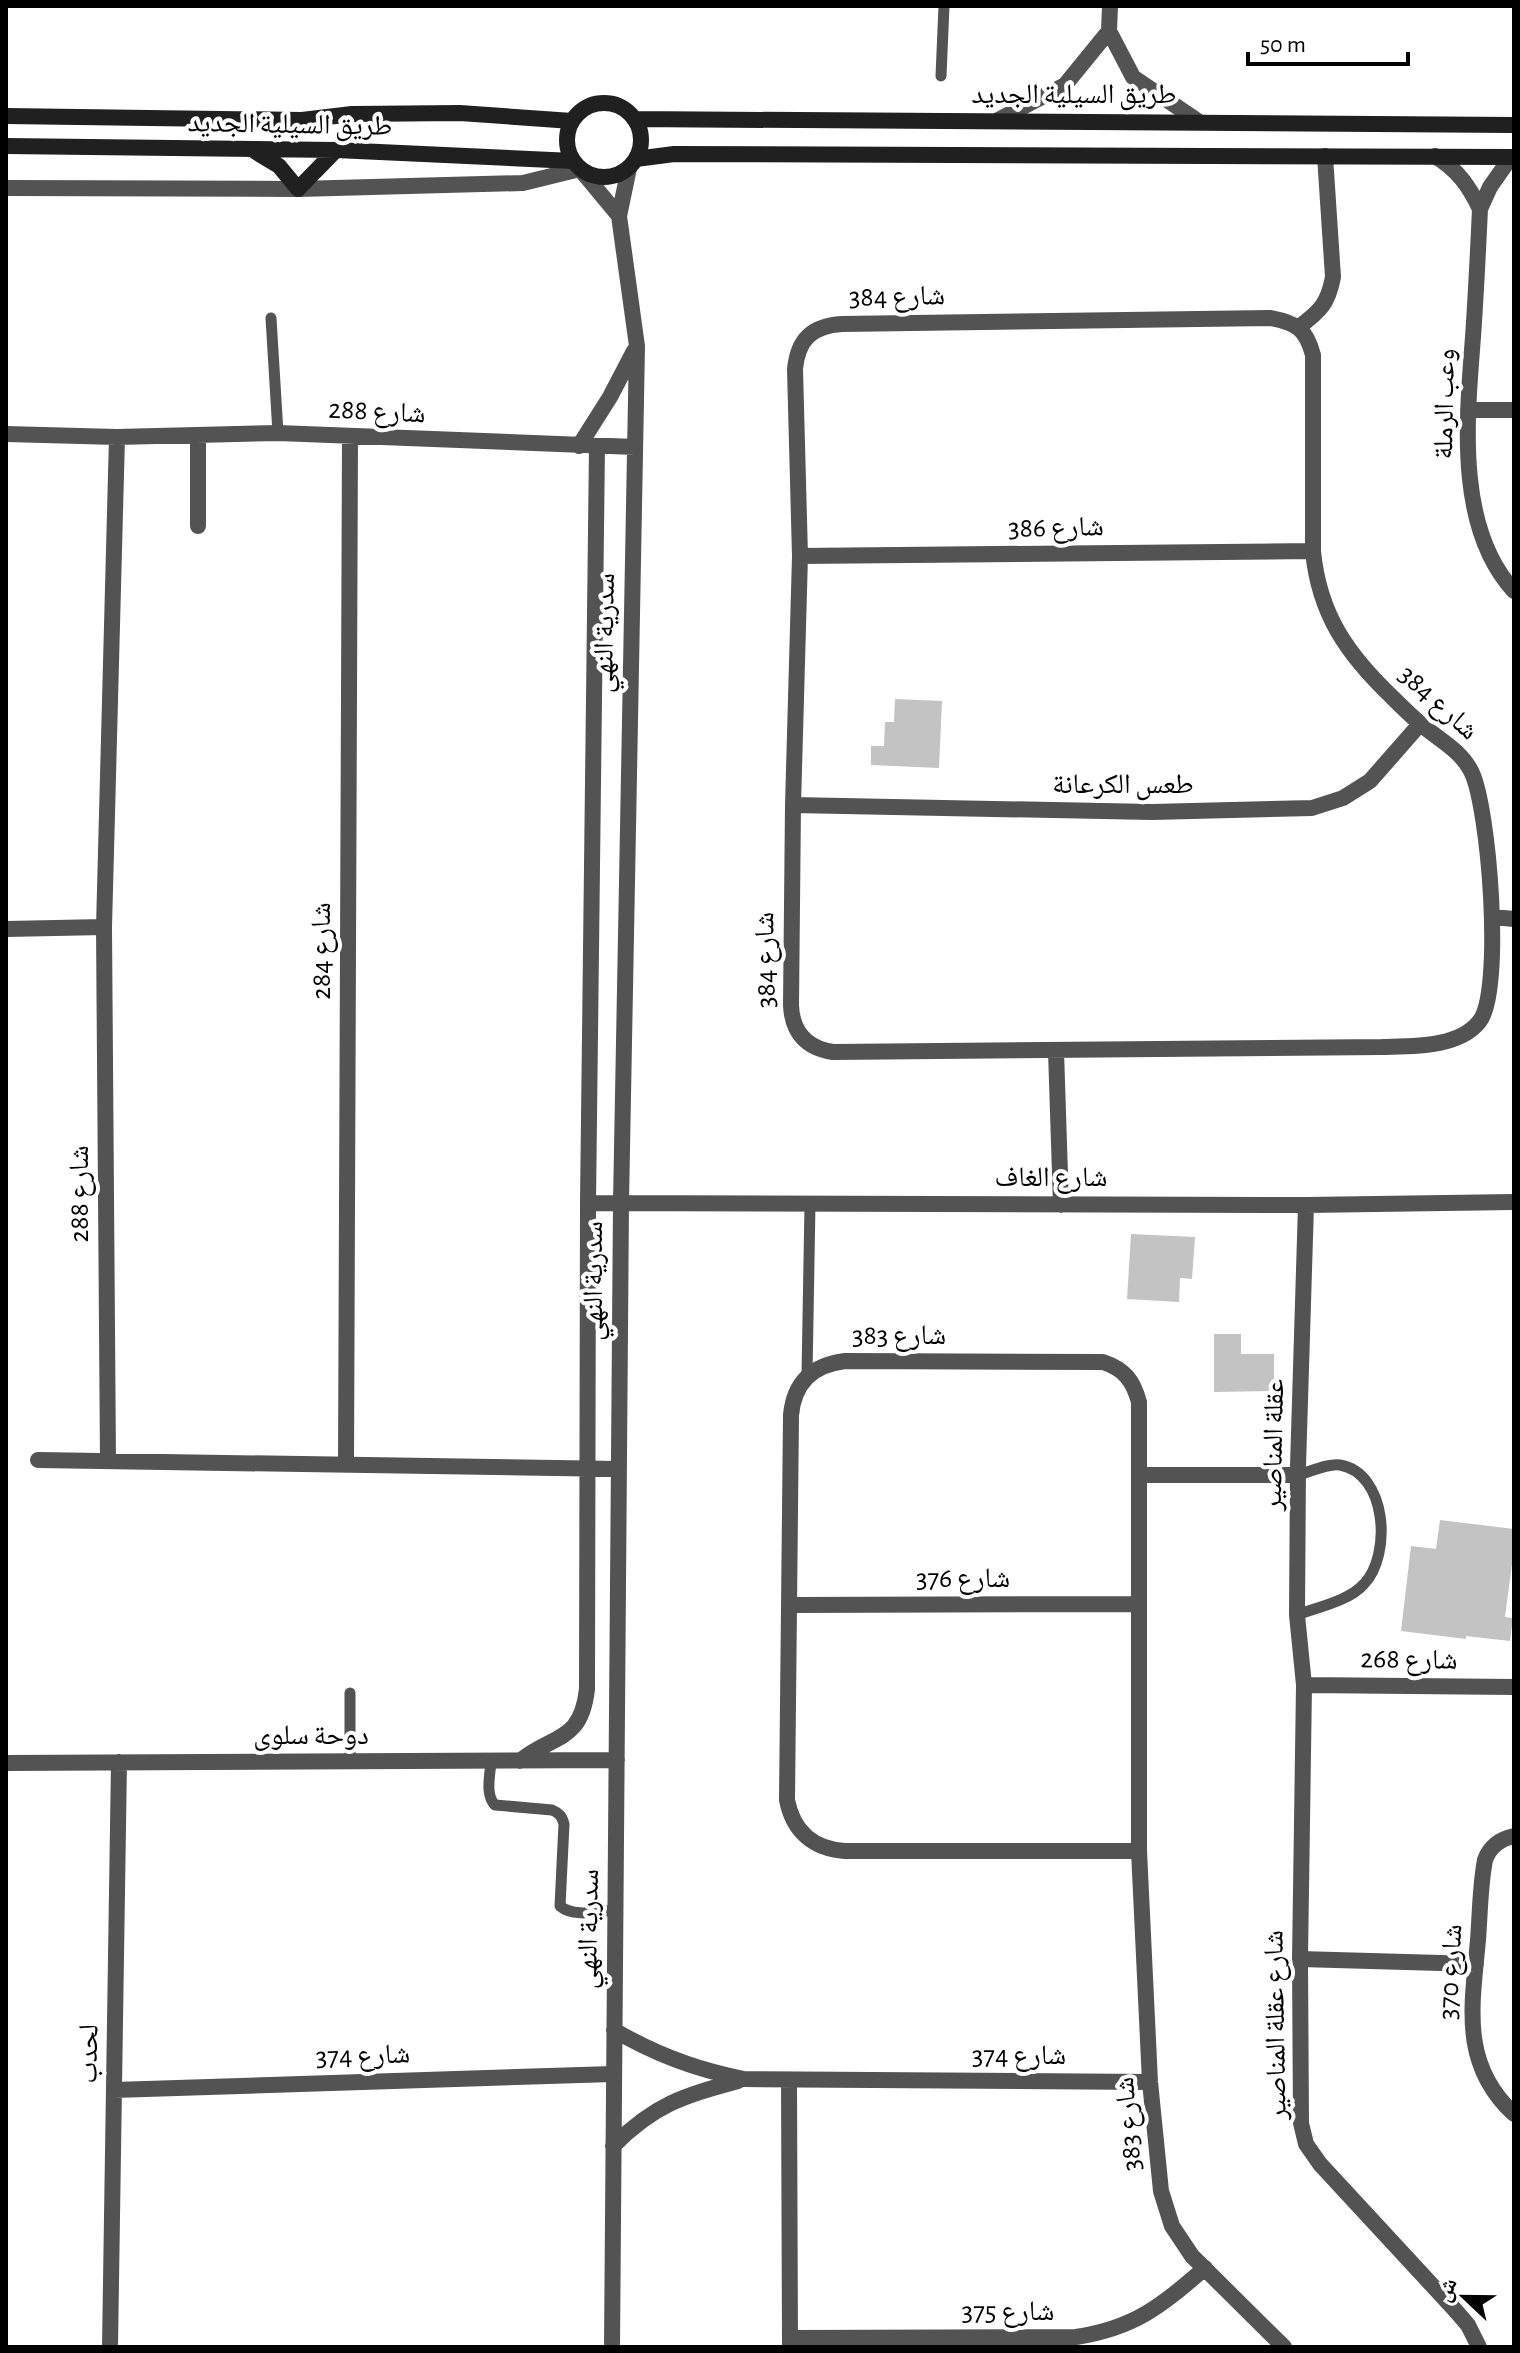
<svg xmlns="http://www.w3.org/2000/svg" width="1520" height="2353" font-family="'Alegreya Sans','Noto Naskh Arabic',sans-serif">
<rect width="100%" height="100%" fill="#fff"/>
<path fill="#c3c3c3" d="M895 699 942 701 939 768 871 765V746H884L885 722H894Z
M1131 1234 1195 1237 1192 1279 1180 1278 1179 1302 1127 1299Z
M1214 1334H1241V1354H1274V1391L1214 1392Z
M1440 1520 1514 1529V1549L1505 1617 1513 1618 1510 1641 1466 1636V1639L1401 1631 1411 1546 1436 1549Z"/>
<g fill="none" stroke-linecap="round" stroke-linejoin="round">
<path stroke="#535353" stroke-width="11" d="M941 76 944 6
M271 318 278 433
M807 1375 810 1204
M1297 1615C1318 1607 1349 1601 1364 1584 1392 1555 1387 1473 1340 1465 1328 1463 1310 1472 1298 1475
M350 1762V1693
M491 1762C490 1775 485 1795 495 1805L552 1810C559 1813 562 1816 564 1824L560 1906C574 1918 599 1911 616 1910"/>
<path stroke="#535353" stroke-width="16" d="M1110 6 1109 31 1133 77 1198 121
M998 120 1065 85 1109 31
M1435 156C1457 169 1469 186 1480 209
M1511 157 1490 187 1480 209C1478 252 1476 294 1473 337 1467 417 1455 527 1514 591
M6 188 298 189 523 183 580 169 619 216
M1271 318C1297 323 1306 329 1313 355V551C1319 614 1347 654 1392 697 1402 707 1412 717 1423 726 1440 740 1461 751 1471 771 1489 805 1504 993 1479 1022 1458 1048 1412 1046 1382 1047L833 1052C806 1048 792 1032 791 1005L793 805 800 556 795 369C798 339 812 326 842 324Z
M1299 327C1320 311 1328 304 1333 277L1325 156
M1468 410H1514
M6 434 117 437 278 433 635 447
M198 435V526
M579 446 610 397 634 351
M800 556 1313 551
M793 805 1152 812 1312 808 1343 798 1370 781 1420 724
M1493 917 1514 919
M6 929 104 927
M1056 1051 1061 1205
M588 1203 1306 1205 1514 1202
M1306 1205 1298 1466 1297 1615 1304 1685 1300 1959 1301 2123 1306 2144 1320 2164 1456 2311 1468 2325 1479 2347
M38 1460 619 1469
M108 1461 104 927 117 437
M346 1465 350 437
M1139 1475H1298
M789 1605 1137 1604
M1304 1685 1514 1687
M520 1761C553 1734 581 1743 587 1689L588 1203 597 446
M6 1763 617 1760
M1514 1836C1500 1839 1490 1846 1485 1860 1480 1886 1480 1914 1478 1940 1472 2006 1460 2064 1514 2114
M1139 1851H845C813 1849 793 1831 787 1800L791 1415C794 1383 812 1365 845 1361L1103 1362C1124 1369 1133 1380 1139 1402V1851L1150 2082 1161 2191 1172 2226 1192 2256 1284 2347
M1300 1959 1476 1964
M614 2030C656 2055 697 2070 744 2079L1150 2082
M789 2081 790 2345
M114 2090 613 2074
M613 2146C655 2104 683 2096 738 2081
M791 2338 1076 2337C1135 2328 1161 2306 1205 2268
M110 2347 119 1762
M612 2347 621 1203 637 346 619 216 629 168"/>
<path stroke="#202020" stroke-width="16" d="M567 140a37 37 0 1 1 74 0a37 37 0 1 1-74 0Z
M6 116 302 120 352 114 460 113 572 121
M634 119 1514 125
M6 146 336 150 573 161
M256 152 279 166 298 189 336 150
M636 159 674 154 1514 157"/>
</g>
<g text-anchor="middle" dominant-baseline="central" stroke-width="8" stroke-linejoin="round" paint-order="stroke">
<g font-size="28" fill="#000" stroke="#fff">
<text x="1074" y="95">طريق السيلية الجديد</text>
<text transform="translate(290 125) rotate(1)">طريق السيلية الجديد</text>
<text transform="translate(897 297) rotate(-1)">شارع 384</text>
<text transform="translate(1445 404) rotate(-89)">وعب الرملة</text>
<text transform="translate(377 412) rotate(3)">شارع 288</text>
<text transform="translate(1056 528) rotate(-1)">شارع 386</text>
<text transform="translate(605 633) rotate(-89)">سدرية النهي</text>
<text transform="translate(1438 703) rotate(42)">شارع 384</text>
<text x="1123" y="785">طعس الكرعانة</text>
<text transform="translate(322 951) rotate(-90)">شارع 284</text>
<text transform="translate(766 960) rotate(-91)">شارع 384</text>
<text x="1051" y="1178">شارع الغاف</text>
<text transform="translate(80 1194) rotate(-90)">شارع 288</text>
<text transform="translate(594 1281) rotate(-90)">سدرية النهي</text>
<text x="899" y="1336">شارع 383</text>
<text transform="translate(1274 1445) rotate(-89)">عقلة المناصير</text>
<text x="963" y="1579">شارع 376</text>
<text transform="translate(1409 1660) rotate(1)">شارع 268</text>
<text x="311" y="1736">دوحة سلوى</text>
<text transform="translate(589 1929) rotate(-89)">سدرية النهي</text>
<text transform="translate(1451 1972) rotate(-87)">شارع 370</text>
<text transform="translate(1276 2025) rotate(-91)">شارع عقلة المناصير</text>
<text transform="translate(89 2054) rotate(-89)">لحدب</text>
<text transform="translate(363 2056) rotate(-2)">شارع 374</text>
<text x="1019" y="2056">شارع 374</text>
<text transform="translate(1129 2124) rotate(-95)">شارع 383</text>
<text x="1008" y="2312">شارع 375</text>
</g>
</g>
<rect width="1520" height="2353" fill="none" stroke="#000000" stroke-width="16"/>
<g transform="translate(1464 2297) rotate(292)" stroke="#ffffff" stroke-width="6" paint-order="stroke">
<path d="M0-6L14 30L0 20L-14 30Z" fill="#000000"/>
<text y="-12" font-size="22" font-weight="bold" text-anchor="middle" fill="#000000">ش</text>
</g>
<path d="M1248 52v12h160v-12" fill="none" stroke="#000000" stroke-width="4"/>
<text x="1260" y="52" font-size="24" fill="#000000" stroke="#ffffff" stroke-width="6" paint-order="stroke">50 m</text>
</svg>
